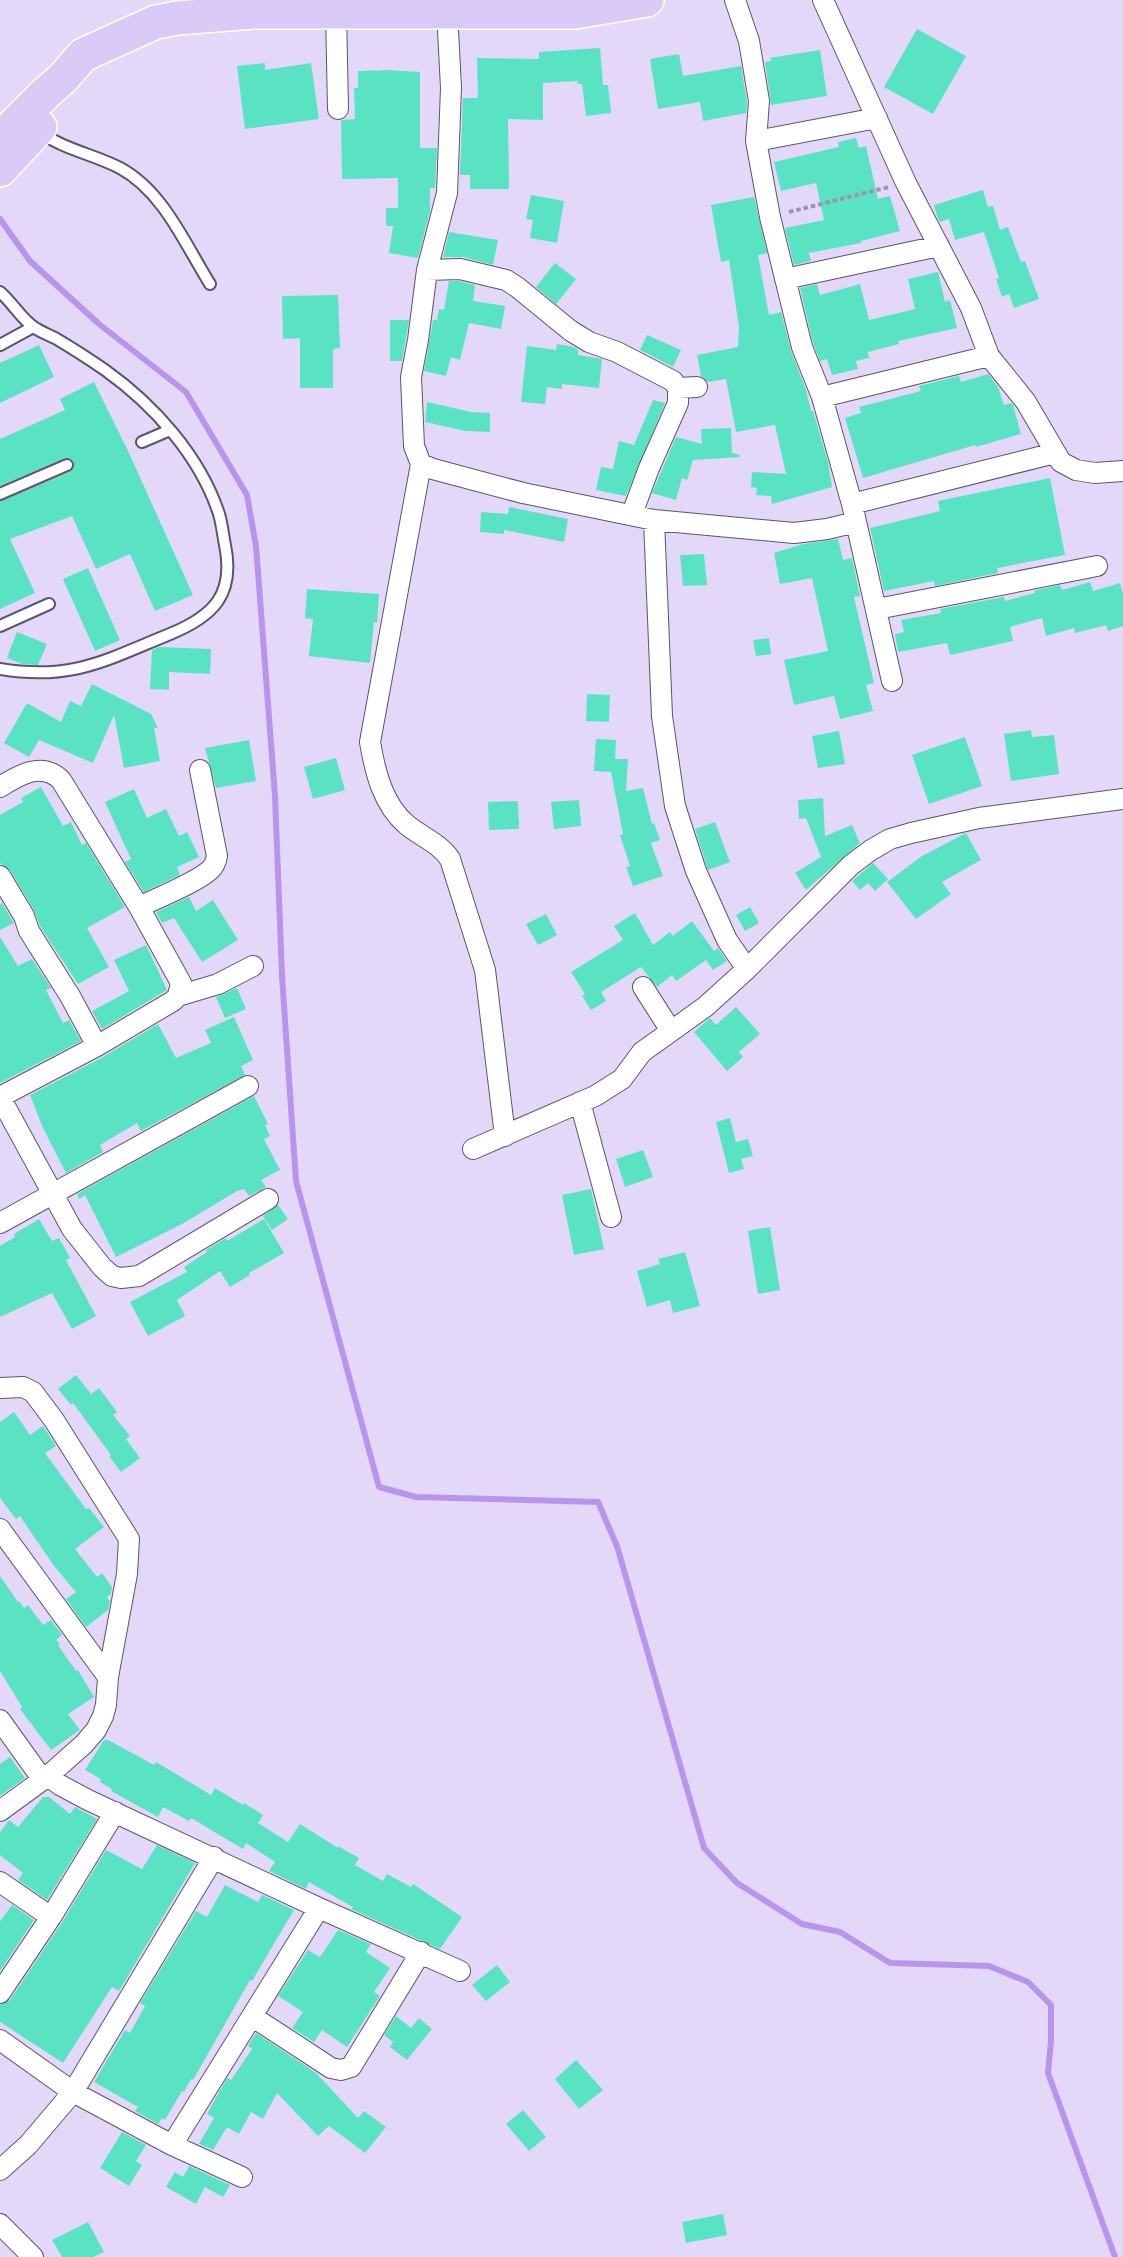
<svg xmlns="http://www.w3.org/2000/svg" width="1123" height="2257" font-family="'Nunito Sans',sans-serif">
<rect width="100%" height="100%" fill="#e4d8f9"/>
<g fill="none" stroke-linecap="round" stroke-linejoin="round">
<path stroke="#b895ed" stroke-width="6" d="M0 219 30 261 99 324 186 392 247 495 256 546 275 796 282 976 296 1181 379 1487 416 1497 598 1502 617 1546 704 1848 737 1883 802 1924 840 1932 890 1963 989 1966 1028 1982 1051 2005V2041L1048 2073 1115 2257"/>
</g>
<path fill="#59e3c3" d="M917 29 966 56 933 114 884 87Z
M600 48 603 85H608L611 113 586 116 582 84H578L577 81 543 83V120L508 119 509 189H470V175H460L463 98H478L477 58 539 59V52Z
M820 50 827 96 771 105 765 62 771 61 770 58Z
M679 54 683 76 741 66 747 102 746 113 703 121 700 102 658 109 650 59Z
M265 63V70L311 63 319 119 245 129 237 66Z
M388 70 420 72V148H437L435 188H430V211L418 258 389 253 393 226H386V208H398V178L342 179 341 120 355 119 354 88H358V71Z
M856 138 859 148 866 146 878 199 890 196 900 231 861 241V243L809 253 811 261 794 265 785 228 824 220 816 183 781 191 774 162 839 147 838 142Z
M983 190 988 207 993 206 1000 230 1008 227 1021 262 1025 261 1039 299 1014 308 1009 294 1002 297 996 279 999 278 984 232 955 240 949 219 940 222 938 219 934 205Z
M531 195 564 201 557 243 530 238 533 220 526 219Z
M754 197 767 253 758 255 769 315 781 312 791 351 806 390 811 411H813L828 462 832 487 772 504 771 496 756 495 757 488 751 487 752 472 786 474 775 425 736 432 726 379 708 382 701 376 697 355 738 347 739 327 729 260 721 262 711 205Z
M449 232 498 240 493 265 463 257H443Z
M555 263 576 279 556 304 536 287Z
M938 272 945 302 950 300 957 328 898 341 899 344 868 352 869 358 856 361 858 369 832 375 827 359 820 361 813 343 800 288 817 284 820 295 860 284 869 320 915 309 908 279Z
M449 281H459L475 285 473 301 505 306 501 329 469 323 460 360 451 357 446 376 424 371 433 320H437L439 309 444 310Z
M338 295 340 348 333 349V388H300V338L283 339 282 296Z
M390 320H409L402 361H390Z
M647 335 681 350 673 367 640 350Z
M557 344 574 347 578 350V355L602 359 599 388 562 384V389L547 387 545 404 521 402 527 346 556 350Z
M39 345 54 377 0 403V363Z
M988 374 998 387 1004 405 1011 403 1013 405 1021 434 976 447 975 445 863 478 845 418 861 413 859 407 921 391 919 386 959 376 961 382Z
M94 382 129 453 193 595 155 611 130 554 96 569 72 516 10 539 35 593 0 609V501L70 472 74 465 72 459 65 458 0 486V439L65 410 60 399Z
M653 400 665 403 626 496 596 490 601 467 613 469 619 441 634 445Z
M427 402 471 412 490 413V432L466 431 425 422Z
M731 428 732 453 740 455 739 457 693 460 687 480 682 478 676 500 652 493 676 437 702 444 701 429Z
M1050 478 1065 555 997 568 998 573 935 586 934 581 884 591 870 528 940 511 938 501Z
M509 507 568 519 564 542 504 530V534L480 532 481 512 508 514Z
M838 539 843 560 852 558 860 596 854 597 874 683 866 685 873 711 840 719 834 696 794 705 784 660 828 651 812 578 780 584 774 553 803 544Z
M704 554 707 585 683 586 680 555Z
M88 568 120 640 95 651 63 579Z
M1090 582 1093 591 1120 583 1123 594V626L1108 631 1106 625 1075 633 1074 628 1046 636 1042 618 1010 627 1013 641 950 655 947 643 898 652 895 634 904 632 901 620 941 613 940 609 1004 597 1005 601 1035 593 1034 591 1041 589 1060 585 1062 590Z
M307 589 379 594 377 623 374 622 370 663 309 656 313 619 305 618Z
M17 632 47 644 38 665 22 664 7 658Z
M769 638 771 654 756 656 753 640Z
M159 647 211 649 210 674 169 672V690L150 689 152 650Z
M92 684 151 714 158 728H154L160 761 124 768 114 715 93 763 39 740 29 757 4 743 27 703 61 722 70 701 81 706Z
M587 694 610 695 609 722 586 721Z
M1031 730 1032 737 1054 735 1059 774 1011 781 1004 734Z
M839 731 845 764 818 768 812 736Z
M965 737 982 786 929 804 912 755Z
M596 739 616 740 615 759H628L626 791 643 788 652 824 654 823 660 840 651 843 663 876 633 886 626 867 630 866 620 835 623 834 611 772 594 771Z
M249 740 256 781 216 788 205 748Z
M336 758 345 790 313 799 304 767Z
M41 787 63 826 71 822 82 845 86 843 125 907 87 928 109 967 78 984 40 926 34 910 10 870 0 863V815L23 802 21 798Z
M134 789 147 818 166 809 179 836 187 832 199 857 177 867 180 875 144 892 125 862 131 859 105 802Z
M823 798 825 836 852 825 860 843 806 890 795 873 821 857 806 818 799 819 798 800Z
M579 800 581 826 554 829 551 802Z
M518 801 519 829 489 830 488 802Z
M715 822 730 862 708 870 695 829Z
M966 833 981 860 942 882 951 894 916 919 887 882 922 856Z
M873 863 888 879 875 891 868 883 860 890 852 881Z
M189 897 196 911 213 900 238 940 202 962 174 918 162 923 156 912Z
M2 903 14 923 0 930V905Z
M750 907 759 923 745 931 736 915Z
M635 913 653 945 670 932 673 936 692 921 714 951 718 948 727 961 713 970 706 960 676 981 672 975 657 987 641 967 601 992 606 1001 591 1010 582 996 585 994 571 972 623 940 614 926Z
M546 914 557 935 538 945 526 924Z
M0 937 18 966 32 959 51 988 46 990 63 1023 69 1020 81 1041 0 1083Z
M146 945 167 990 102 1029 92 1011 129 991 114 960Z
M237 988 246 1009 225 1018 216 997Z
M736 1007 760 1034 739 1052 743 1057 727 1071 694 1032 710 1018 716 1025Z
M234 1017 253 1060 241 1066 245 1075 141 1131 137 1123 100 1145 103 1152 66 1173 43 1128 30 1095 103 1057 158 1024 176 1058 211 1043 205 1030Z
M254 1096 268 1124 265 1125 270 1136 264 1139 280 1170 261 1180 266 1187 249 1196 244 1189 237 1191 182 1224 116 1257 85 1195 79 1199 77 1194Z
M730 1118 736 1142 748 1139 753 1156 741 1159 744 1169 729 1173 716 1122Z
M643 1150 653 1177 625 1187 616 1159Z
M591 1189 604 1249 574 1255 562 1195Z
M278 1205 288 1219 272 1230 263 1216Z
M39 1219 52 1241 59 1238 70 1258 66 1260 96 1316 72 1329 52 1293 0 1317V1246L15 1237 14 1234Z
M264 1219 284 1253 249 1273 250 1275 230 1287 220 1271 177 1300 185 1316 148 1336 130 1302 187 1272 184 1267 207 1252 206 1250 226 1238 227 1241Z
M770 1227 780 1290 758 1294 748 1231Z
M685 1252 700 1306 673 1313 670 1300 647 1307 637 1271 660 1264 658 1259Z
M76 1375 91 1394 99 1388 117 1412 113 1415 130 1436 126 1439 140 1458 121 1472 109 1456 111 1455 73 1403 71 1405 58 1389Z
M14 1412 30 1435 43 1426 56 1446 45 1453 86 1509 89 1508 104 1527 75 1549 97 1577 102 1573 112 1587 111 1594 107 1597 110 1601 108 1610 86 1627 66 1599 76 1592 54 1566 20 1516 16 1519 0 1498V1422Z
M0 1576 18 1602 19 1601 24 1608 28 1605 43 1625 51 1620 62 1635 56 1640 60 1644 58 1645 76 1671 78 1670 94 1697 68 1714 80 1730 51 1750 20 1709 22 1707 0 1671Z
M104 1740H108L154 1765 156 1762 211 1795 215 1788 243 1805 244 1803 263 1815 258 1823 288 1842 300 1824 338 1848V1846L359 1858 355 1865 383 1881 387 1874 411 1887 413 1884 462 1917 440 1949 351 1909 353 1907 309 1882 306 1889 273 1873 269 1871 275 1862 246 1843 243 1849 191 1818 189 1821 163 1807 158 1817 111 1791 112 1789 100 1782 101 1779 85 1770Z
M10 1757 25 1778 0 1796V1764Z
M43 1797H49L70 1814 75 1807 97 1819 47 1900 18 1880 23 1873 0 1855V1832L9 1820 18 1827Z
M157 1845 195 1863 119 1991 112 1987 63 2063 0 2022V2005L10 2000 61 1924 106 1850 142 1869Z
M225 1885 258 1902 262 1895 294 1910 252 1981 250 1980 193 2080 191 2079 184 2092 182 2091 165 2120 162 2118 158 2124 135 2111 138 2107 94 2082 125 2030 130 2033 145 2006 140 2003 196 1911 207 1917Z
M12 1905 34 1920 0 1971V1921Z
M338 1930 371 1944 366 1952 390 1968 374 1992 380 1996 347 2047 322 2030 314 2042 292 2028 303 2012 278 1996 308 1950 320 1957Z
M497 1965 510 1982 486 2001 472 1985Z
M396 2016 411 2028 419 2018 432 2029 407 2060 390 2047 393 2042 384 2035Z
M256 2033 316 2073 358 2118 364 2111 386 2127 365 2153 329 2126 318 2136 277 2093 263 2119 251 2112 239 2134 227 2127 213 2150 199 2144 214 2118 207 2114 227 2078 231 2080 252 2049 248 2046Z
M576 2060 603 2090 579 2109 555 2079Z
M523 2110 546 2137 529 2151 506 2124Z
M122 2132 146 2145 136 2161 142 2165 129 2186 100 2168Z
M189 2166 230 2185 223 2197 205 2187 196 2204 166 2187 175 2172 183 2177Z
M723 2214 727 2235 686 2243 682 2222Z
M88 2222 104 2252 93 2257H62L52 2240Z"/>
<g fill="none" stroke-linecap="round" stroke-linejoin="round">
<defs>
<path id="service" d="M40 132C65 150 93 154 120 168 163 191 185 244 210 284
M0 292C13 303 21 319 35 328 41 332 49 335 55 338 72 348 89 359 105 370 154 405 200 456 219 514 222 524 223 535 225 545 235 594 214 616 170 634 106 660 72 681 0 669
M0 345 33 327
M142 442 170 430
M0 494 67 465
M0 626 49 604"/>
<path id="minor" d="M735 0 749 41 759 101 756 141 770 217 802 347 822 397 989 356
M823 0 906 183 971 308 989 356 1026 402 1061 462 1076 470 1095 473 1123 471
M336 11 338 109
M447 11 451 88 447 193 427 270 418 340 411 377 414 446 421 464 433 469 523 493 654 520 794 533 827 529 856 522
M756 141 877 118
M427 270 460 269 506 280 517 287 571 331 589 342 617 352 673 381 678 388V403L649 468 632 514
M785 279 939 246
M678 388 697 387
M822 397 852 504 892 681
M421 464 370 742C375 772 383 805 407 825 422 837 439 843 450 859L485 970 505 1136
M852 504 1055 453
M654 520 662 716 675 806 696 871 727 940 747 969 851 865 871 850 890 839 911 833 979 818 1123 799
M877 609 1097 566
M0 787C19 775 42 761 61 780L139 907 181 983 178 996 173 1001 97 1046 0 1097
M0 876 24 916 29 931 70 996 97 1046
M139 907C157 898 198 882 211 869 215 865 216 861 217 856L200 770
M643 987 671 1031
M178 996 218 984 253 966
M0 1097 72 1229 102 1267 112 1276 121 1278 139 1276 268 1199
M580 1102 611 1217
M473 1149 595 1096 622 1079 642 1052 705 1007 747 969
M0 1223 248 1086
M0 1388 23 1387 33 1392 54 1420 129 1539 127 1574 108 1677 106 1705 103 1716 96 1730 84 1744 48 1776 0 1811
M0 1529 108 1677
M0 1720 43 1780
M48 1776 60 1785 88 1800 319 1908 460 1971
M0 1882 51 1917
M0 1993 51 1917 115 1812
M253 2017 331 2068 341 2070 351 2067 421 1952
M0 2040 73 2092 172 2145 242 2177
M172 2145 319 1908
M0 2170 28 2145 73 2092 214 1857
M0 2224 33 2257"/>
<path id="trunk" d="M0 139 46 93 63 78 83 55 156 22 177 18 254 12H575L647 0
M0 170 40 127"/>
</defs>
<use href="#service" stroke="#5d536f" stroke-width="14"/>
<use href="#minor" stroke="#5d536f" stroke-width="22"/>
<use href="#trunk" stroke="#fff" stroke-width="36"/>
<path stroke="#9d93ac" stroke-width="4" stroke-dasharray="4.5 3" stroke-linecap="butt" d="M789 212 889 187"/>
<use href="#service" stroke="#fff" stroke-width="10"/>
<use href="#minor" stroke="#fff" stroke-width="20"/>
<use href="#trunk" stroke="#dacaf6" stroke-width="33"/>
</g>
</svg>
